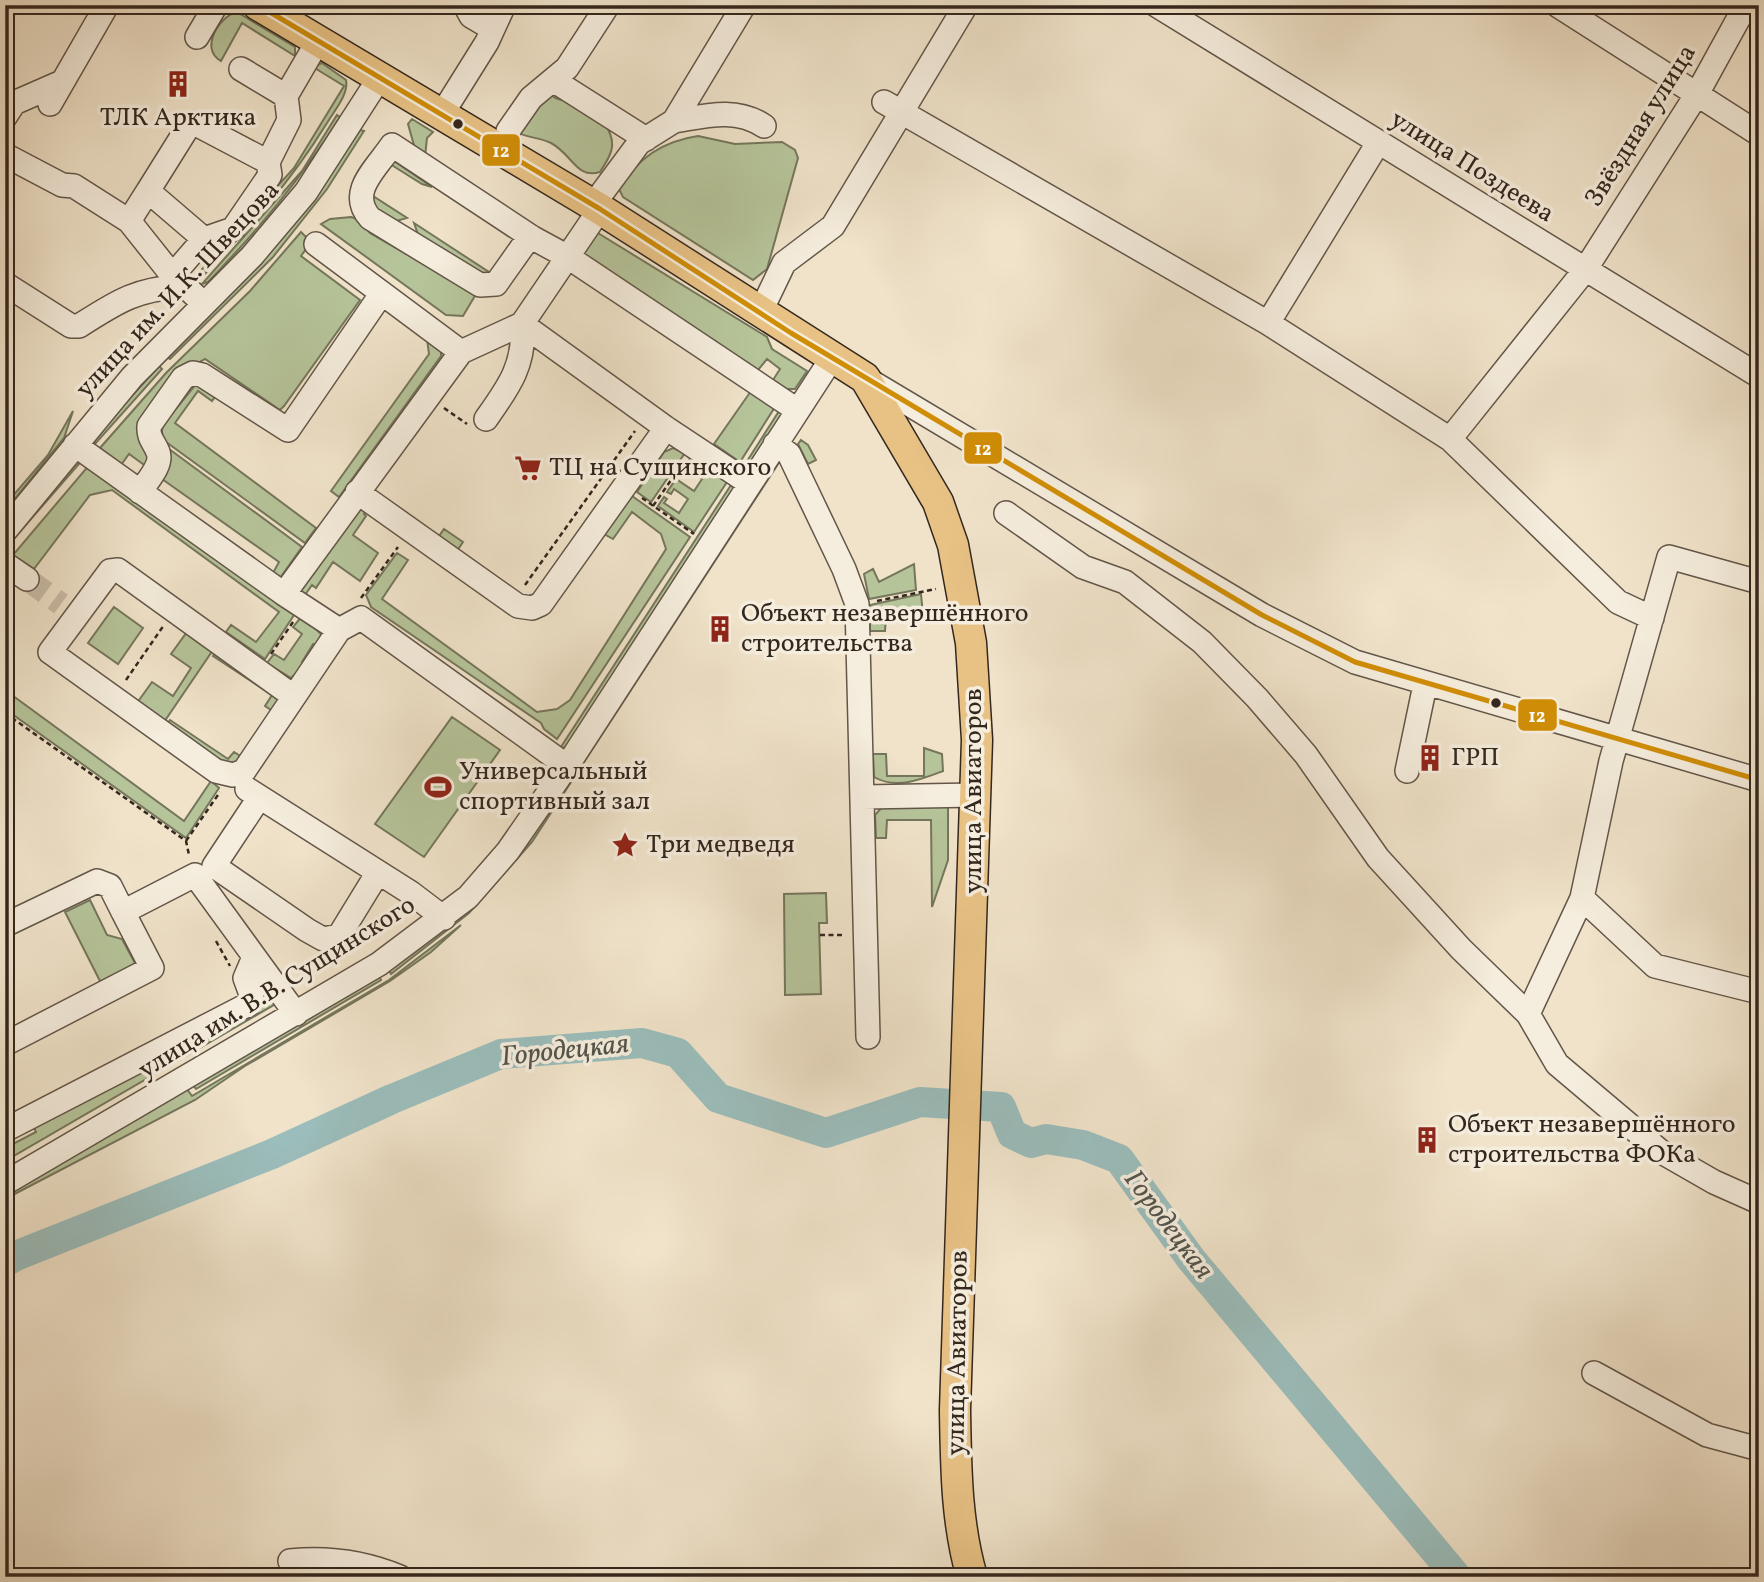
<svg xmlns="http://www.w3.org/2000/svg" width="1764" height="1582" font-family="Vollkorn,serif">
<rect width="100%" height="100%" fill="#f0e3ca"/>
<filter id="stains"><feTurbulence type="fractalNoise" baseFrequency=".00286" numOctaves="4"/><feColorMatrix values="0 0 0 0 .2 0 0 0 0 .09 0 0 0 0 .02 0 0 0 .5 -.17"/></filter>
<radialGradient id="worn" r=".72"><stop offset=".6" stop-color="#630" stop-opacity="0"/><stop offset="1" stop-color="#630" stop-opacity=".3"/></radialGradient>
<path fill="#b6c49a" stroke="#75765c" stroke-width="2" d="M237 12 295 47V56L242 23 221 61C199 49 219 16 237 12Z
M322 63 346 80C349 94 334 111 327 123 290 183 246 232 197 282L194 278 294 168 344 86 313 67Z
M551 95C560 103 571 99 582 103 596 107 614 132 612 147 611 156 605 164 600 172 576 179 573 155 551 143 539 137 526 138 514 131L519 119Z
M337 115 340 117C301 179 259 229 208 282L202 284 302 171Z
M412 119 433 132 427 138 425 157 415 149 408 124Z
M360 130 364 131 327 189 273 257 170 359 167 357 269 253 298 219Z
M698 136 735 144 782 142 795 150 798 158 767 269 753 280 623 197 619 189C637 158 663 141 698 136Z
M388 157 432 187 422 184 390 164 370 194 407 218 393 222 368 208 363 192Z
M351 217 360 220 370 233 476 294 463 316 446 315 321 224 330 219Z
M414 223 495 276 489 279 420 240Z
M593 230 767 337 772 349 807 371 795 389H786L766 376 773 380 780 369 767 359 758 370 765 375 763 377 691 325 579 253Z
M301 232 311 242 301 256 360 300 284 406 280 410 205 359 186 370 147 467 129 454 121 465 100 448 166 373 250 291Z
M427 339 441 351V356L339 497 331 491 429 354Z
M159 366 162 369 95 444V437Z
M196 384 217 394 212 401 198 391 175 423 316 528 305 543 162 439V426Z
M751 391 775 407 740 462 714 444Z
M781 408 784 416 749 467 742 469Z
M73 411 64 438 5 511V505L48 455Z
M801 440 808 445 816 460 808 464 798 444Z
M165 446 302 547 280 578 273 573 279 562 162 479 169 467Z
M673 448 685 453 651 502 637 492 664 452Z
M80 457 84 458 5 549V544Z
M691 457 727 482 694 532 658 506 664 497 667 499 664 503 679 513 688 499 674 489 671 494 667 492 676 479 694 491 702 479 684 467Z
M780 461 532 842 469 913 391 974 388 969 436 934 774 462Z
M90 464 296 612 265 659 226 632 231 625 256 642 279 612 112 490 90 495 34 569 13 555Z
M731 485 734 489 568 746 559 750Z
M632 496 690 537 557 739 544 729 541 723 371 607 366 595 397 553 408 560 382 599 537 712 557 709 570 700 666 549 661 534 632 512 613 539 604 534Z
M355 507 367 509 364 514 366 516 353 535 378 553 360 581 333 562 316 588 312 585 305 595 300 592 350 510Z
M444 529 463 542 456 552 437 539Z
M914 564 916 590 869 599 864 574 873 569 879 582Z
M921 594 923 615 886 616 885 631H870V605Z
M114 607 143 628 118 664 88 643Z
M302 616 321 634 317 646 313 644 302 662 305 665 291 678 267 663 274 654 284 660 302 634 293 627Z
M187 632 213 650 164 722 137 703 152 682 173 696 191 668 171 654Z
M216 652 276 694 281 702 277 714 265 706 272 695 213 656Z
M5 690 184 821 211 781 219 788 186 838 5 709Z
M452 717 500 750 424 857 375 824Z
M170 720 228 759 234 752 245 759 231 767 167 724Z
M924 748 942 754 943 771C922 779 896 790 874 777L873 754H886L887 776H924Z
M948 803V860L932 907 931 820H887L886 838H876L875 815 882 807Z
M826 893 827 923H819L821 994 785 995 784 894Z
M90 900 107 935 122 939 136 965 103 987 65 912Z
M461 925 431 952 390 981 245 1066 195 1100 5 1199V1193L187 1089 192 1096 389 980Z
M379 975 381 980 196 1089 193 1085Z
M263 985 279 1002 5 1161V1148L36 1132 33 1125 257 1010 262 1005 259 988Z"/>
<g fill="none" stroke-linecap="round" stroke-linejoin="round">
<path stroke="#9bbdbb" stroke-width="30" d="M5 1262 18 1255 272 1154 392 1099 501 1054 642 1043 678 1053 718 1098 826 1133 920 1102 1001 1107 1012 1134 1031 1143 1046 1139 1083 1145 1119 1159 1191 1259 1457 1577"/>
<path stroke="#cabda8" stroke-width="23" stroke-dasharray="23 11" stroke-linecap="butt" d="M27 579 61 604"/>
<defs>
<path id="minor" d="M465 5 471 16 493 29
M1156 5 1759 376
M1557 5 1759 134
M197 37 216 5
M241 69 286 96 318 41
M553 80 646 139
M884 102 1268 323 1450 439 1618 602 1652 618
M50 104 107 5
M442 114 487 42 504 5
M5 117 14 103 62 82
M674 121C705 116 736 107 764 126
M508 131 531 98 567 68 608 5
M5 155 62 185 74 186 129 221 168 270 204 304
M268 162 289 120 286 96
M148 191 188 127 194 123 268 162 270 175 233 229 204 239
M593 205 639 143 674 121 744 5
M600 209 522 324 666 428 749 483
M129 221 148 191 204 239 173 275
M530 236 496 284 480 285 370 218C347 192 376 169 392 145L530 236 533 238 568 257 797 410
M316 244 461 352
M5 284 71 326H79C118 301 136 289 184 286
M760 313 784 263 833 226 966 5
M1268 323 1378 143
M865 378 1262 615 1355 662 1759 780
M1450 439 1585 270 1697 94 1746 5
M775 444 789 454 844 569 857 604 868 1037
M75 445 284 594
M140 492C147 481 163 465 158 452 154 442 148 438 149 426L183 378 193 373 202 375 288 430 382 293
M357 492 518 606 532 608 541 604 666 428
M1006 513 1083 567 1125 582 1202 642 1257 698 1306 755 1378 858 1461 949 1528 1014 1557 1064 1660 1151 1714 1182 1759 1202
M5 531 132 377 252 256 306 192 380 77
M5 564 27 579
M339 630 284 594 461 352 522 324C526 364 508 388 486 419
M293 696 118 570 110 571 50 652 216 771 233 775 244 771 339 630 361 618 567 766
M1407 771 1425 685
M247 789 411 893 444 918
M863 797 976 795
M259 798 214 866 307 930 323 939 339 936 377 874
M1582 898 1655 966 1759 992
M5 925 97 881 110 886 123 912
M1528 1014 1582 898 1611 761 1669 557 1759 582
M5 1044 152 968 123 912 195 875 296 1014
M5 1130 249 1004 252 997 245 978 254 957
M5 1183 379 964 468 897 508 851 567 766 832 358
M1594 1373 1707 1435 1759 1449
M290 1561C328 1557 364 1562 400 1577"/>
<path id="major" d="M258 5 600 209 865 378 938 502 953 545 971 643 977 740 955 1410C956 1466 956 1522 972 1577"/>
</defs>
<use href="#minor" stroke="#635649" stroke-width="26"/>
<use href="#major" stroke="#34271e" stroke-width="33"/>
<path stroke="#34271e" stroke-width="2.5" stroke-dasharray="5 3.5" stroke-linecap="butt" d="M444 408 467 424
M642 498 694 534
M653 506 683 463
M525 585 635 431
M361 598 398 547
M877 601 936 589
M271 654 293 622
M126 680 164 625
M5 713 186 841 189 855
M186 841 220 792
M820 935H844
M216 941 230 966"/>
<use href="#minor" stroke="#f5eddd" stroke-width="23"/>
<use href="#major" stroke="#e8c285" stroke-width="30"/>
<defs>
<path id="bus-1" d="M258 5 600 209 791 333 1262 615 1355 662 1759 780"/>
</defs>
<use href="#bus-1" stroke="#f5eddd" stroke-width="10"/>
<use href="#bus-1" stroke="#d08d06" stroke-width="5"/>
</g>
<defs>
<symbol id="building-bare" viewBox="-9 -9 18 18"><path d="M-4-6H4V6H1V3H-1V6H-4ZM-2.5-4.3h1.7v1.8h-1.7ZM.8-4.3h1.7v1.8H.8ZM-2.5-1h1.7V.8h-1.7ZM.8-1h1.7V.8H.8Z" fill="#8f2418" stroke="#f5eddd" stroke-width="2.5" paint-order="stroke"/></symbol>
<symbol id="supermarket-bare" viewBox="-9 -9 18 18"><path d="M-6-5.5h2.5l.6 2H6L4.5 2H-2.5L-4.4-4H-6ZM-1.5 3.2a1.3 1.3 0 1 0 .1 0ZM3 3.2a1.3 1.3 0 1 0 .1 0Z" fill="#8f2418" stroke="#f5eddd" stroke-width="2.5" paint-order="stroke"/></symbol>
<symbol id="stadium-bare" viewBox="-9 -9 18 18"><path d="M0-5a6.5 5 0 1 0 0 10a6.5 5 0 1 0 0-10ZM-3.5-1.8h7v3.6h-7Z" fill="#8f2418" stroke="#f5eddd" stroke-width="2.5" paint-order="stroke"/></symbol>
<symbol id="sight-bare" viewBox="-9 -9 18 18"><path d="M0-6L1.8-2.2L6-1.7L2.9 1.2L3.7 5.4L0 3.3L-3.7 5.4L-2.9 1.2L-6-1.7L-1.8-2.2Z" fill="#8f2418" stroke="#f5eddd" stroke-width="2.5" paint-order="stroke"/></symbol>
</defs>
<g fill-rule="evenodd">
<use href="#building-bare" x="159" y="65" width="38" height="38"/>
<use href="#supermarket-bare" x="509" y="449" width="38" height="38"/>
<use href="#building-bare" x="701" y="610" width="38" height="38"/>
<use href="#building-bare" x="1411" y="739" width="38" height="38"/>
<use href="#stadium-bare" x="419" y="768" width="38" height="38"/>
<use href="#sight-bare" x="606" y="826" width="38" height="38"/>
<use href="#building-bare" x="1408" y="1121" width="38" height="38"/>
</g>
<g fill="#34271e" stroke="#f5eddd" stroke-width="2.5">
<circle cx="458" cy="124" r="6"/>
<circle cx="1496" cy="703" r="6"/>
</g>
<g text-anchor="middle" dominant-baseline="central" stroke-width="7" stroke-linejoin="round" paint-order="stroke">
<g font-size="26" fill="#34271e" stroke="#f5eddd" text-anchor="start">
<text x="178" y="118" text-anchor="middle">ТЛК Арктика</text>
<text x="549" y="468">ТЦ на Сущинского</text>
<text x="741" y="614">Объект незавершённого<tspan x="741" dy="30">строительства</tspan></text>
<text x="1451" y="758">ГРП</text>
<text x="459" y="772">Универсальный<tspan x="459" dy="30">спортивный зал</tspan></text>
<text x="646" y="845">Три медведя</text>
<text x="1448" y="1125">Объект незавершённого<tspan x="1448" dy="30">строительства ФОКа</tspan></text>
</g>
<g font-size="26" fill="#34271e" stroke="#f5eddd">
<text transform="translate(1641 126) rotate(-58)">Звёздная улица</text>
<text transform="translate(1472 167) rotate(32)">улица Поздеева</text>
<text transform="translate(178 290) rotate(-47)">улица им. И.К. Швецова</text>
<text transform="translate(974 791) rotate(-90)">улица Авиаторов</text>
<text transform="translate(277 988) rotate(-32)">улица им. В.В. Сущинского</text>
<text transform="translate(958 1353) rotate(-89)">улица Авиаторов</text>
</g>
<g font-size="28" font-style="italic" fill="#53544d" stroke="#f5eddd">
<text transform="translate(565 1051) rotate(-6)">Городецкая</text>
<text transform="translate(1168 1225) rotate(53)">Городецкая</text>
</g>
</g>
<g stroke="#f5eddd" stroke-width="2.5">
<rect x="481" y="133" width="40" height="34" rx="7" fill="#d08d06"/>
<rect x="963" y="431" width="40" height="34" rx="7" fill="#d08d06"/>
<rect x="1517" y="698" width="41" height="34" rx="7" fill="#d08d06"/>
</g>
<g font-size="19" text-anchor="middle" font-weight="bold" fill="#fff">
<text x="501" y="157">12</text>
<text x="983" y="455">12</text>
<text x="1537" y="722">12</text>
</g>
<rect width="1764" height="1582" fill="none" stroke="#f0e3ca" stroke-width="28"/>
<rect x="7" y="7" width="1750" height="1568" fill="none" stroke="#34271e" stroke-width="3.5"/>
<rect x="14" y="14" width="1736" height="1554" fill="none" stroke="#34271e" stroke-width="2"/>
<rect width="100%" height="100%" filter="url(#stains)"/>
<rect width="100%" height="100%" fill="url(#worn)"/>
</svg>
